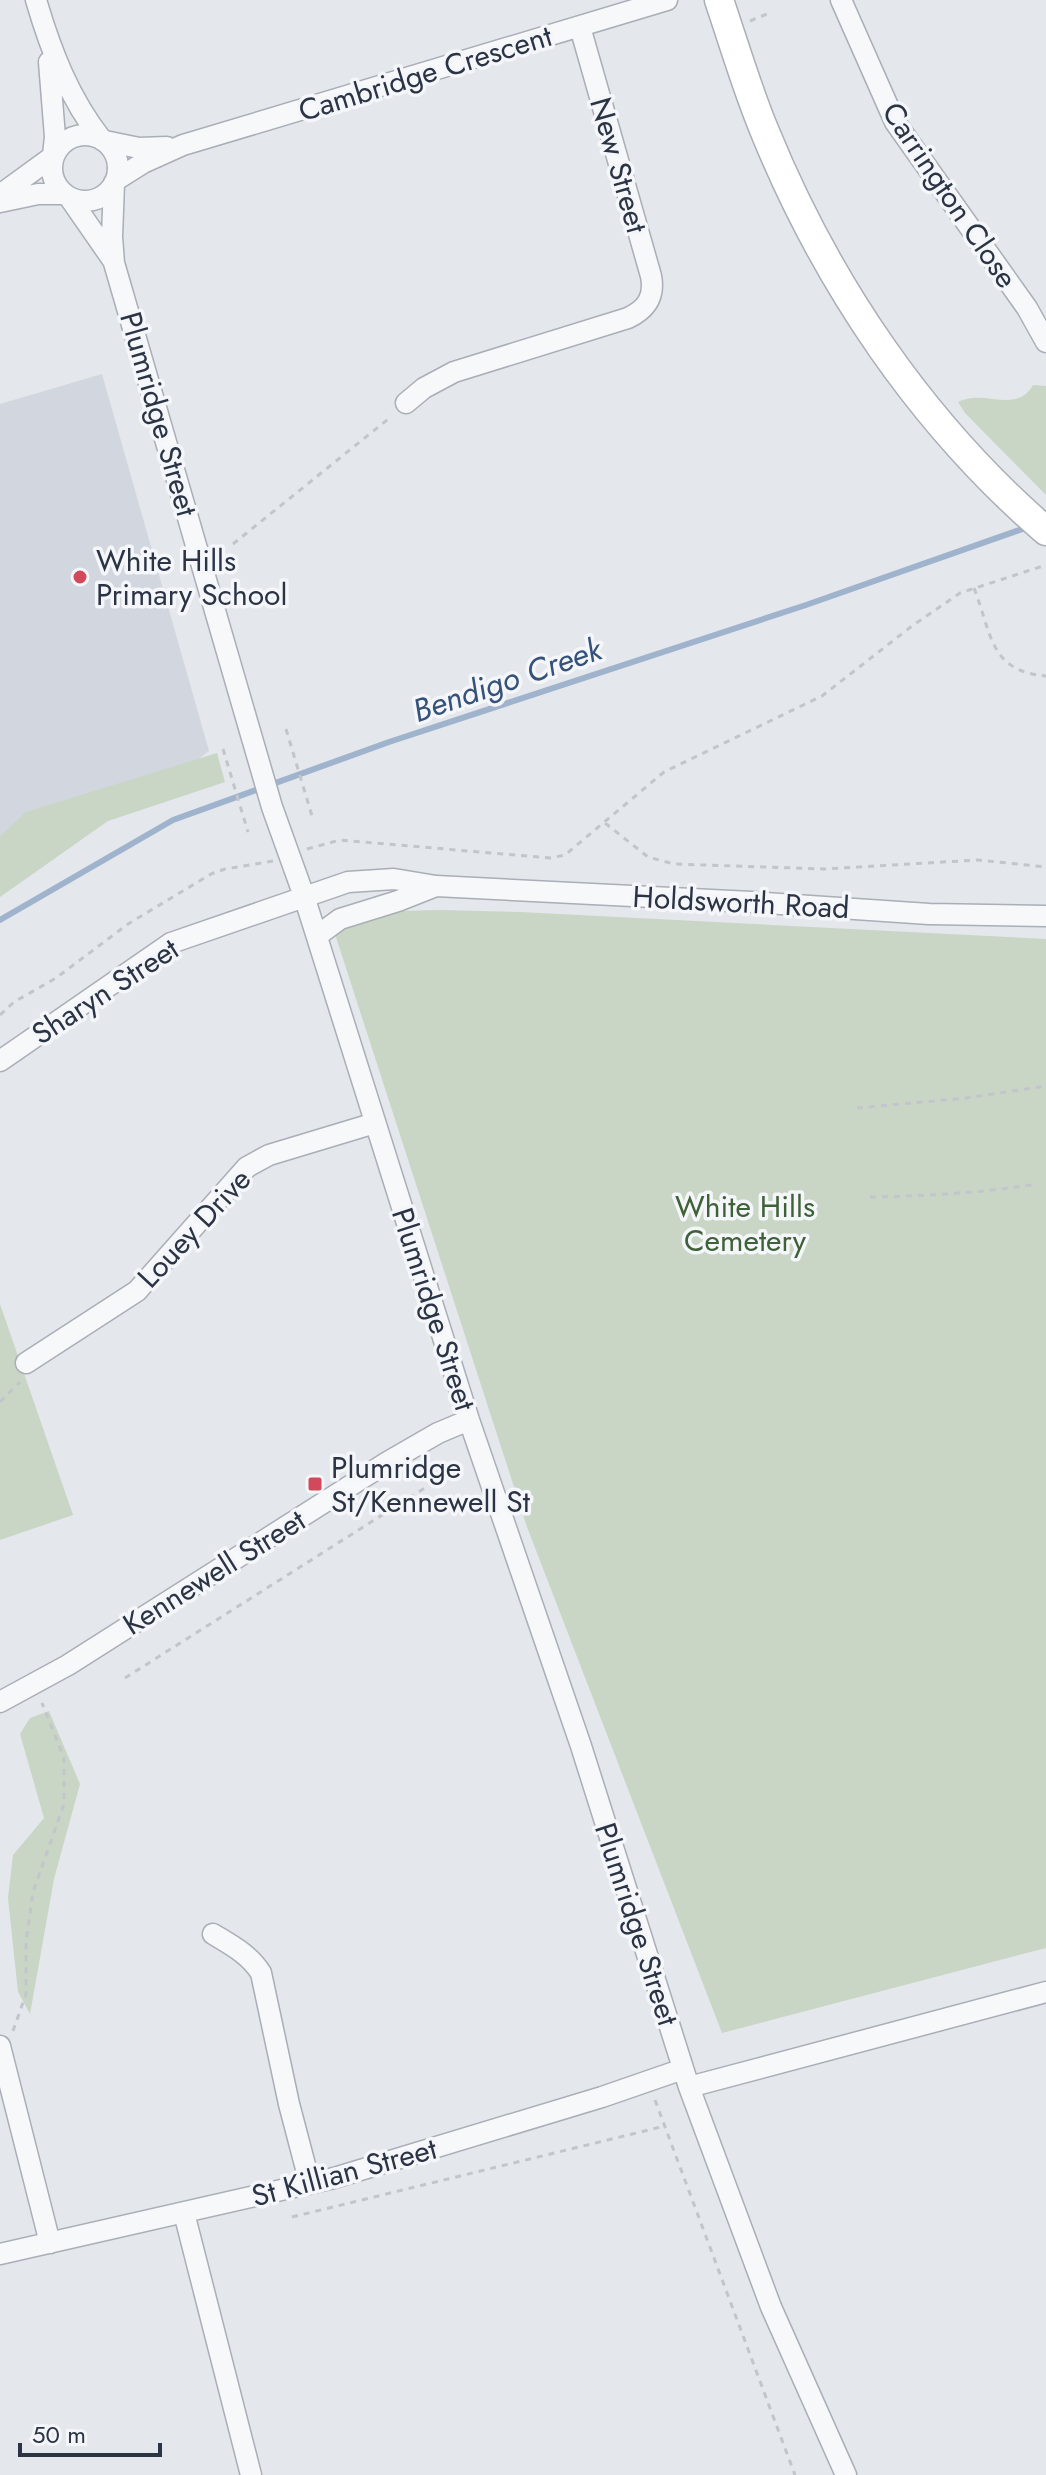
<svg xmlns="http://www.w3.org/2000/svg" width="1046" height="2475" font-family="Jost,sans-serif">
<rect width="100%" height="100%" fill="#e4e7ec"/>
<path fill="#d2d6de" d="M102 374 209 751 183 771 27 812 0 836V404Z"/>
<path fill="#c9d6c5" d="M1033 385 1046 386V495L965 413 958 402C984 388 1016 415 1033 385Z
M217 753 225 782 108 821 0 897V836L26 812Z
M441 910 520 912 1046 939V1948L722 2033 527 1527 334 931 397 911Z
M0 1304 73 1515 0 1540Z
M49 1711 80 1784 54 1879 30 2014 18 1992 8 1898 13 1855 44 1818 20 1734 30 1718Z"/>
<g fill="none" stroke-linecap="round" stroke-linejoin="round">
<path stroke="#9fb4cc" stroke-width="6" d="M0 920 173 820 389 742 806 605 1028 527"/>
<defs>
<path id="street" d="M36 0C51 51 69 98 102 140
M841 0 895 122 1027 308 1046 342
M49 62 55 137 53 155
M52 168a33 33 0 1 1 66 0a33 33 0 1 1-66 0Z
M105 141 139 148 167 147
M116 180 143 163 183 145 667 0
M114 183 112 237 114 263 272 807 304 896 469 1420 581 1746 689 2087 771 2307 846 2475
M0 195 52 157
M69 197 112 259
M0 202 38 194H64
M406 403 424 388 454 372 628 318C647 309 655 297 651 276L580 27
M317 936 340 919 398 901 436 886
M0 1061 171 943 348 882 394 879 436 886 751 902 929 914 1046 916
M26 1363 137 1291 247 1167 269 1155 375 1123
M0 1702 68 1665 386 1463 438 1433 469 1420
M213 1934C231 1945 249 1954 261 1973L289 2104 310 2184
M0 2046 50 2243
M689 2087 1046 1992
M184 2213 251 2475
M0 2254 334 2178 602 2097 683 2069"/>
<path id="secondary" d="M719 0C734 44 747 89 765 132 827 284 922 424 1046 531"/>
</defs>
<use href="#street" stroke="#a9aeb7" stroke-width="23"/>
<use href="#secondary" stroke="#a9aeb7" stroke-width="31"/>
<path stroke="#c2c5cb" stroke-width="3" stroke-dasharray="6 6" stroke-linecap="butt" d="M750 21 772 12
M233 544 392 416
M974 588C992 634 989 671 1046 676
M286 729 312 816
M223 749 248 832
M605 823 648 857 674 864 824 869 978 860 1046 867
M307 849 340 840 550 858 565 855 664 772 822 696 912 626 960 593 1046 565
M0 1015 14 1002 56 978 128 924 211 874 225 869 273 861
M857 1108 966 1098 1046 1086
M870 1197C926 1196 981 1193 1037 1184
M0 1402 20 1382
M125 1678 450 1472
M13 2031 26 1994V1942L33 1892 64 1804V1758L42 1703
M655 2100 795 2475
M292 2217 665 2126"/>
<use href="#street" stroke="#f7f8fa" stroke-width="20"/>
<use href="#secondary" stroke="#fff" stroke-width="28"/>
</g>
<g fill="#d1495b" stroke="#f4f6f9" stroke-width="3">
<circle cx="80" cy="577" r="8"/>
<rect x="307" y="1476" width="16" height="16" rx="4"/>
</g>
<g text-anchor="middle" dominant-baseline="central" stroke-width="7" stroke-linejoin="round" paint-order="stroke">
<g font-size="30" fill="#2b3445" stroke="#f4f6f9">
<text transform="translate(425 73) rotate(-17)">Cambridge Crescent</text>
<text transform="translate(619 165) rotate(74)">New Street</text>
<text transform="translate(950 195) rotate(56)">Carrington Close</text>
<text transform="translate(159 414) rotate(74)">Plumridge Street</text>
<text transform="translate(741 902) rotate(3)">Holdsworth Road</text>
<text transform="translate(105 991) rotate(-33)">Sharyn Street</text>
<text transform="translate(194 1228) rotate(-47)">Louey Drive</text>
<text transform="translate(434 1309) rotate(72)">Plumridge Street</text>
<text transform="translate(214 1572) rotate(-32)">Kennewell Street</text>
<text transform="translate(637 1924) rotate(72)">Plumridge Street</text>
<text transform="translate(344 2172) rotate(-15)">St Killian Street</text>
</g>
<g font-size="30" fill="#2b3445" stroke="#f4f6f9" text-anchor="start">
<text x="96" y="560">White Hills<tspan x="96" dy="34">Primary School</tspan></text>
<text x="331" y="1467">Plumridge<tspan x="331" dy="34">St/Kennewell St</tspan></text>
</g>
<g font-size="30" fill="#3f6138" stroke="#f4f6f9">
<text x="745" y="1206">White Hills<tspan x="745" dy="34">Cemetery</tspan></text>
</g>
<g font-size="32" font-style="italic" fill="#34527a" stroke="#f4f6f9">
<text transform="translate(507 680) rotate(-19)">Bendigo Creek</text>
</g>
</g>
<path d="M20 2443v12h140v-12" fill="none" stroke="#2b3445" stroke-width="4"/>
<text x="32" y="2443" font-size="24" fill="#2b3445" stroke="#f4f6f9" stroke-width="6" paint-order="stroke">50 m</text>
</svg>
